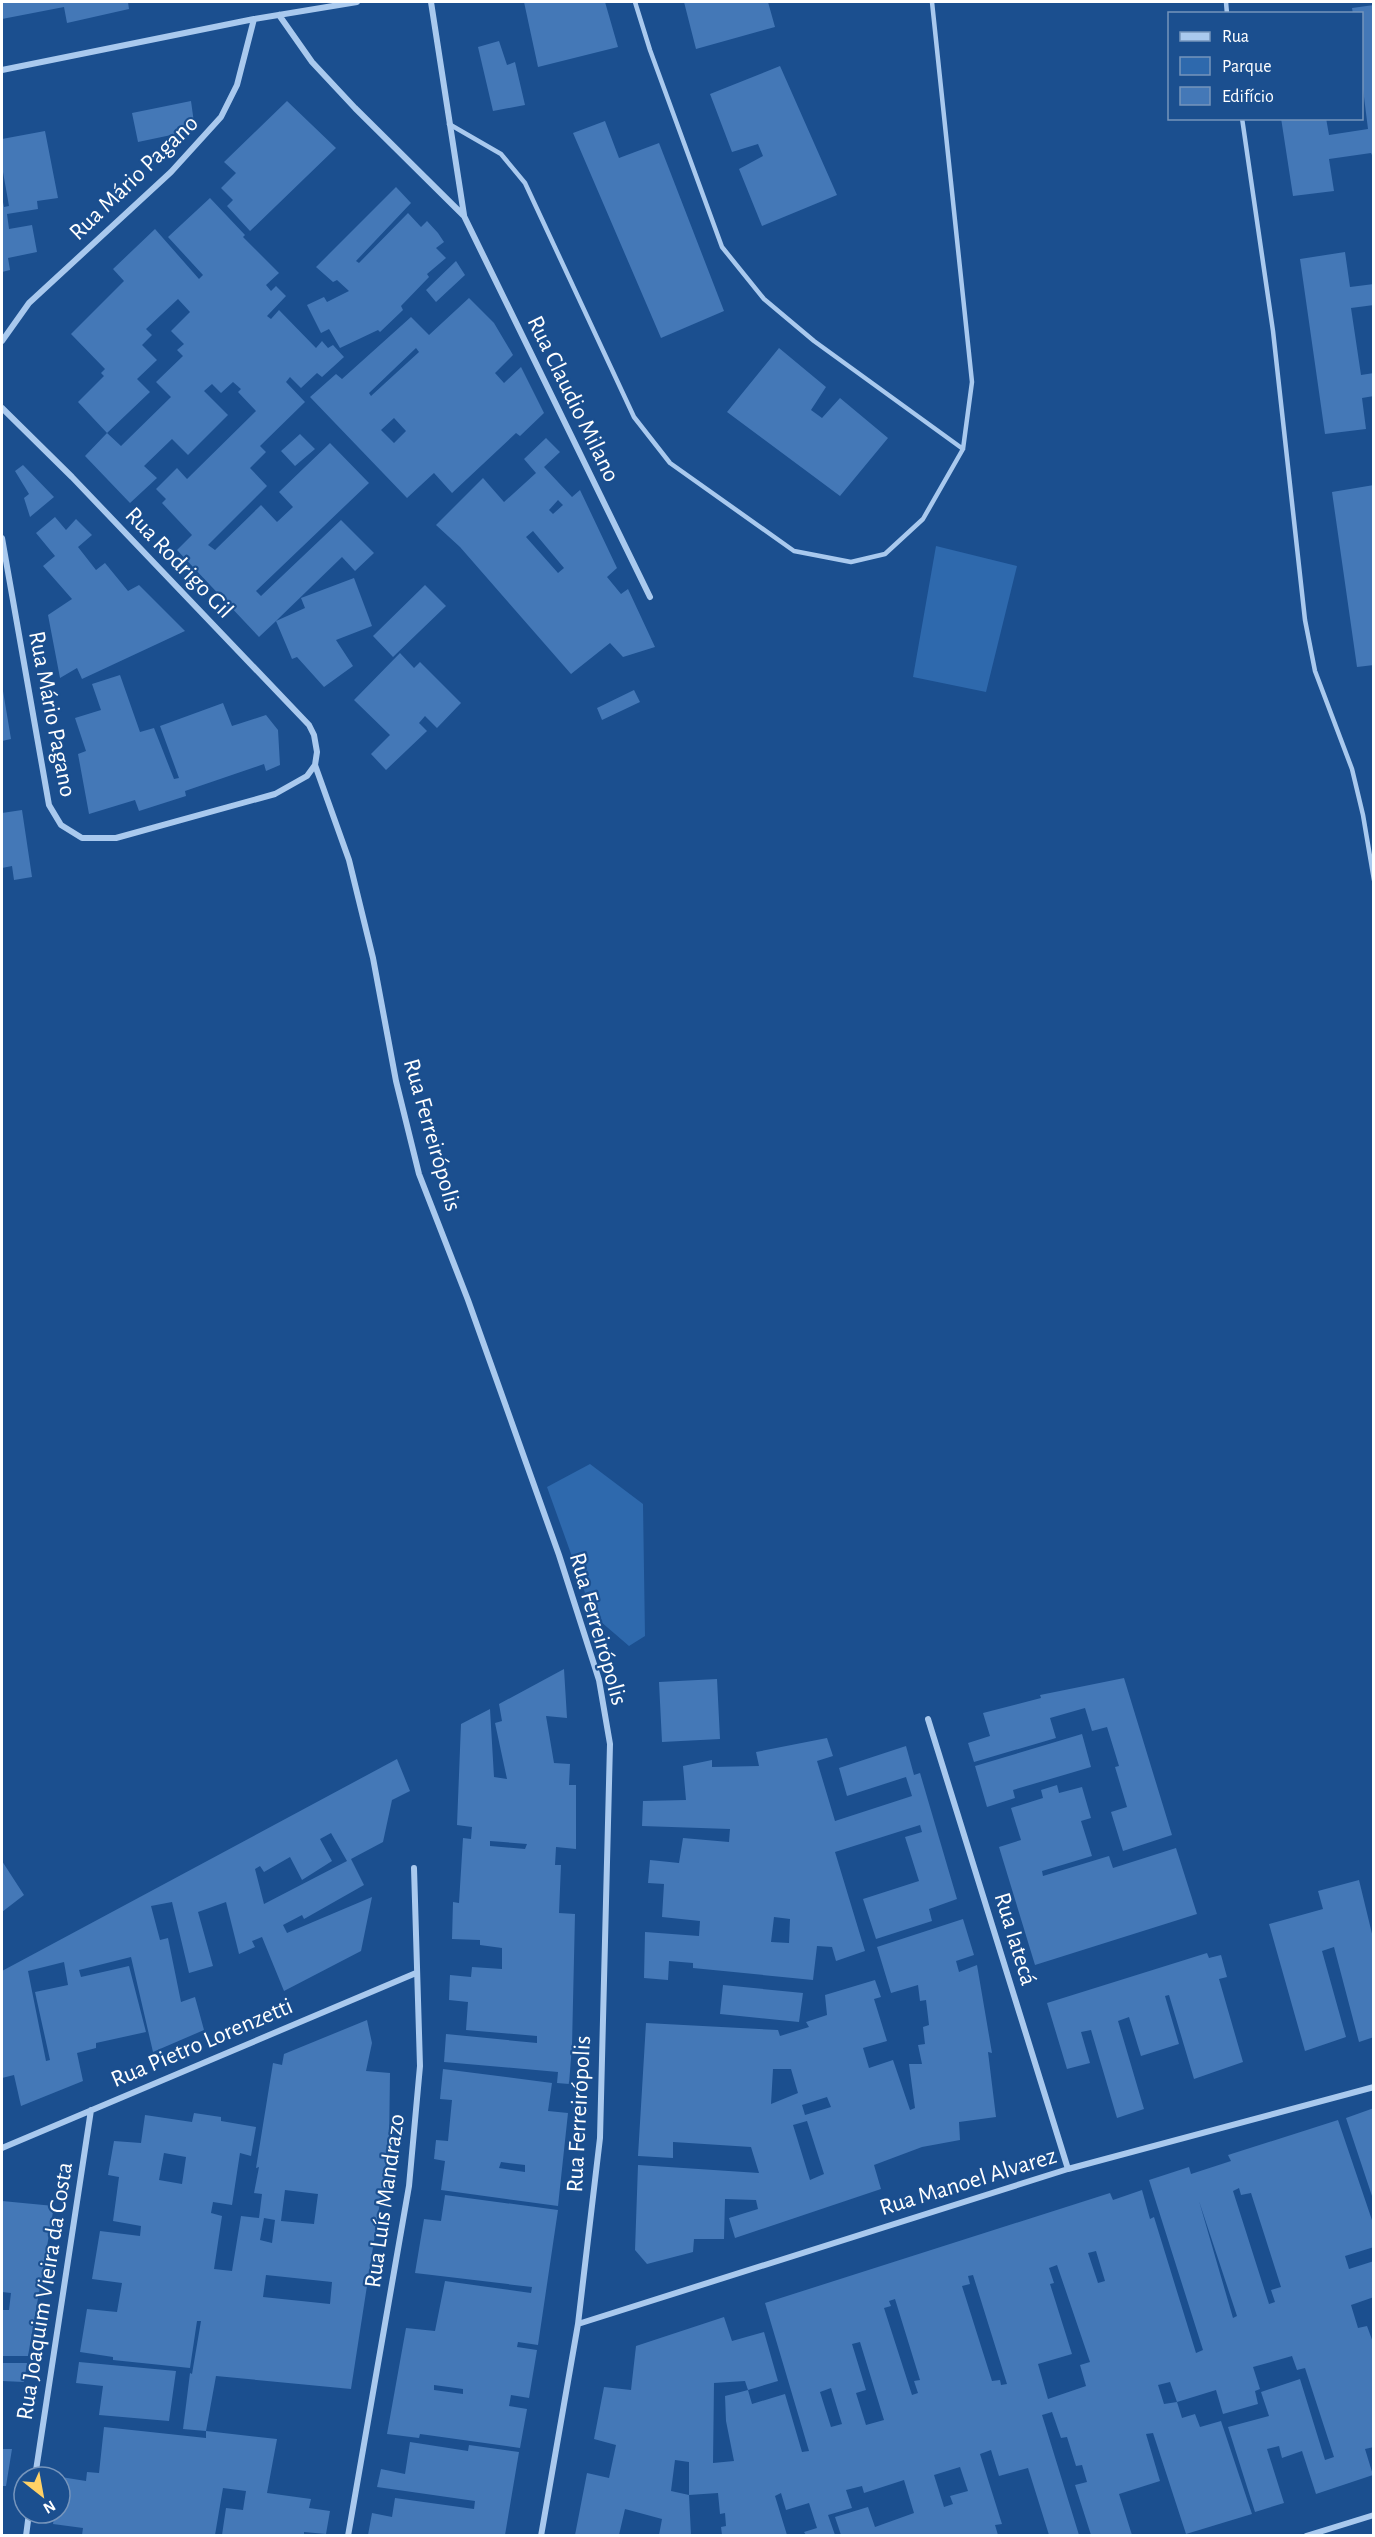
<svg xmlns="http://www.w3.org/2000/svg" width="1375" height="2537" font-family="'Alegreya Sans',sans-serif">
<rect width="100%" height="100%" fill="#1b4f8f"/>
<path fill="#2e69ad" d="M936 546 1017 566 986 692 913 677Z
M590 1464 643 1504 645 1636 629 1646 593 1615 547 1487Z"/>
<path fill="#4478b7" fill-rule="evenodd" d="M2 2H128L129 9 67 23 64 7 2 19Z
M524 2H605L618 47 538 67Z
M684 2H768L775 27 696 49Z
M1374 5V159L1371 153 1329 159 1334 191 1293 196 1281 118H1326L1329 135 1368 129 1362 81V14H1353L1352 8Z
M499 41 507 65 515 62 525 105 493 111 478 47Z
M780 66 837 195 762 226 739 169 763 156 758 144 732 152 710 94Z
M191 101 195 130 138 142 132 113Z
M287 101 336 148 250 231 227 206 233 200 221 188 236 173 224 162Z
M605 121 619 158 659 143 724 311 661 338 573 133Z
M45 131 58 198 37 201 38 209 7 214 9 229 32 225 37 252 8 258 10 270 2 272V197L4 207 9 206 3 172H2V139Z
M396 187 411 203 356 261 359 263 408 213 421 227 427 221 438 233 444 242 436 248 446 258 427 274 429 277 401 306 403 310 380 332 378 330 340 348 329 329 321 333 307 305 324 297 327 302 349 291 337 280 333 282 316 267Z
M210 198 245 235 243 237 279 273 266 285 271 291 276 286 286 296 267 316 271 319 279 310 316 348 322 341 328 348 333 345 344 357 322 377 317 373 301 388 290 377 286 382 305 402 260 446 266 452 250 468 267 486 208 545 215 550 261 505 277 522 293 507 279 492 330 443 369 483 256 591 261 596 341 520 374 553 355 571 342 557 276 621 305 608 301 598 354 578 372 626 336 640 353 666 324 687 297 657 292 659 276 621 259 637 177 550 192 535 162 503 166 499 156 489 177 468 187 479 256 411 238 392 241 389 233 382 221 393 212 384 204 391 228 415 188 455 172 439 144 466 157 478 130 503 85 456 107 433 121 446 171 397 156 382 183 356 177 350 184 344 171 331 190 312 178 299 146 329 152 335 142 345 157 360 137 379 150 392 107 433 78 402 104 376 101 373 105 369 71 334 124 281 113 269 155 229 199 279 203 275 168 237Z
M1345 252 1350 287 1374 284V305L1351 308 1361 375 1374 373V396L1362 398 1366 429 1325 434 1300 259Z
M456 261 465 275 436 302 426 290Z
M469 298 494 323 513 355 495 373 504 383 521 367 544 413 520 436 516 433 452 493 434 473 407 498 310 397 336 374 342 379 411 317 429 335ZM416 348 419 352 371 396 369 393ZM394 418 406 431 394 443 381 430Z
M779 348 826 387 811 410 822 418 840 398 888 438 840 496 727 412Z
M300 434 315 449 295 466 281 451Z
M546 438 560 452 544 467 572 497 580 490 617 568 607 577 621 594 628 589 655 647 623 657 610 643 571 674 460 547 436 525 483 478 504 502 536 473 524 459ZM558 500 563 505 553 514 549 510ZM533 531 564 568 558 573 526 537Z
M23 465 54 497 30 517 24 498 29 494 15 471Z
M1374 485V665L1357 667 1332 492Z
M55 517 66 530 76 519 92 535 78 547 96 570 105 563 128 591 139 585 185 631 82 679 77 668 60 678 48 615 72 599 43 566 55 556 36 533Z
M425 585 446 606 393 657 373 636Z
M400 653 414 668 420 662 461 703 437 728 425 716 419 723 427 731 386 770 371 754 390 735 354 700Z
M120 675 140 732 154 728 174 779 179 778 160 726 223 703 232 726 266 715 278 730 280 765 266 771 264 764 185 791 186 796 139 811 135 800 89 814 78 754 86 751 75 718 101 710 92 684Z
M2 685 11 739 2 741Z
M634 690 640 702 602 720 597 708Z
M22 810 32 877 14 880 12 866 2 868V813Z
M564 1669 567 1718 546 1716 554 1763 570 1764 569 1785H576V1849L556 1847 555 1865H561L559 1913 575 1914 572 2046 569 2084 557 2083 558 2072 444 2062 446 2034 537 2043V2036L466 2030 468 2002 449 2000 450 1975 471 1977 472 1967 502 1969V1948L480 1945V1940L452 1939 453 1902 459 1903 463 1838 471 1839 472 1827 457 1825 461 1724 490 1709 494 1777 507 1779 495 1723 502 1721 499 1704ZM490 1841 527 1844 525 1849 490 1846Z
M1124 1678 1172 1835 1123 1851 1111 1812 1127 1807 1115 1767 1119 1766 1107 1727 1092 1731 1085 1708 1050 1718 1056 1738 974 1762 968 1743 990 1736 983 1713 1041 1698 1040 1695Z
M717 1679 720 1739 662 1742 659 1682Z
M1082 1734 1091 1767 1013 1790 1015 1798 987 1807 975 1766Z
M827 1738 833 1756 817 1761 835 1821 912 1796 906 1777 847 1796 839 1768 906 1746 914 1775 920 1773 957 1899 929 1909 932 1921 876 1939 863 1899 919 1881 905 1837 922 1832 920 1825 835 1852 865 1951 836 1961 832 1947 817 1946 813 1980 693 1968V1963L669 1961 668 1980 644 1978 645 1932 699 1936 700 1921 662 1917 664 1884 648 1883 650 1860 679 1863 683 1838 729 1842 730 1829 642 1826 643 1801 686 1800 683 1766 712 1760V1767L759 1766 756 1752ZM774 1917 790 1919 789 1943 771 1942Z
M397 1759 410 1791 392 1800 383 1842 351 1859 364 1885 304 1919 302 1915 283 1925 287 1933 372 1897 361 1951 284 1991 262 1937 252 1941 255 1947 239 1954 226 1902 198 1912 213 1966 189 1973 172 1902 151 1906 160 1940 168 1938 181 2002 195 1997 204 2030 153 2052 131 1957 79 1970 81 1977 129 1966 146 2032 96 2043V2048L77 2053 83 2081 21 2106 14 2075 2 2078V1971ZM331 1833 347 1861 264 1904 255 1869 260 1866 264 1872 290 1857 302 1880 332 1861 320 1839ZM64 1962 68 1985 35 1992 50 2060 46 2061 28 1971Z
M1057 1785 1059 1793 1082 1787 1091 1818 1081 1821 1092 1856 1042 1871 1043 1876 1109 1856 1113 1868 1176 1848 1197 1914 1035 1965 999 1847 1021 1840 1011 1808 1043 1798 1041 1790Z
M2 1861 24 1895 2 1912Z
M1359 1880 1374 1942V2037L1359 2042 1334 1947 1322 1951 1346 2037 1305 2051 1269 1924 1323 1909 1318 1891Z
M963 1919 974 1955 956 1961 959 1972 977 1965 992 2053 988 2052 996 2117 959 2122 960 2140 922 2147 874 2165 881 2189 735 2238 729 2218 758 2209 756 2200 725 2199 724 2239H694L693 2252 647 2264 635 2250 638 2165 759 2173 751 2147 673 2142V2158L638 2156 646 2023 778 2030 780 2036 809 2027 806 2022 827 2015 825 1995 875 1980 881 1997 874 1999 887 2041 863 2048 869 2068 893 2060 910 2110 915 2108 909 2064H922L918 2045 925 2044 923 2027 929 2025 926 2000 920 2001 918 1985 891 1993 877 1947ZM773 2069H791L798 2093 771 2104ZM827 2097 831 2107 805 2115 802 2105ZM807 2121 824 2174 810 2180 793 2125Z
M1207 1953 1209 1958 1221 1955 1227 1977 1219 1979 1243 2062 1194 2079 1169 1995 1165 1996 1179 2044 1141 2056 1129 2017 1118 2021 1144 2109 1117 2118 1091 2030 1081 2032 1090 2063 1067 2069 1047 2003Z
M723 1985 803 1993 799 2022 720 2014Z
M367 2020 372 2043 366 2071 390 2073 389 2144 351 2389 216 2376 206 2431 277 2439 267 2493 311 2499 309 2508 330 2511 326 2534 304 2532V2535H222L226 2508 243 2510 246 2491 223 2488 215 2535H82L83 2528 53 2524 55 2513H60L61 2477 86 2481 87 2472 99 2473 104 2427 206 2438V2431L183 2429 190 2373 192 2374 201 2321H197L190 2368 113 2360V2357L80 2352 87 2309 117 2312 122 2283 92 2279 100 2231 140 2236 141 2226 113 2221 119 2177 108 2175 114 2141 141 2143 145 2115 192 2122 194 2113 221 2117V2121L256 2127 251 2156 240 2153 232 2205 213 2202 211 2213 222 2216 214 2269 232 2271 241 2216 259 2218 262 2194 254 2193 259 2167 256 2168 273 2063 282 2065 284 2054ZM164 2153 186 2157 182 2184 159 2180ZM285 2190 318 2194 314 2224 281 2221ZM264 2218 275 2220 272 2243 260 2240ZM266 2275 332 2282 330 2304 263 2297Z
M443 2069 552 2083 548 2111 568 2113 558 2206 441 2190 445 2161 434 2159 436 2140 448 2141 452 2100 440 2099ZM501 2162 525 2165V2172L499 2168Z
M1374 2108V2199H1373L1346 2118Z
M1338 2120 1374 2226V2247L1345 2256 1349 2269 1374 2261V2297L1351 2305 1358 2328 1367 2326 1374 2345V2447L1365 2449 1373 2475 1316 2494 1302 2451 1282 2458 1279 2446 1267 2449 1284 2503 1255 2512 1228 2427 1269 2416 1261 2392 1300 2379 1325 2460 1334 2457 1305 2368 1297 2370 1292 2356 1253 2367 1260 2389 1255 2391 1258 2404 1223 2414 1216 2390 1177 2402 1182 2418 1195 2414 1200 2427 1221 2421 1252 2514 1186 2534 1153 2433 1146 2434 1160 2481 1119 2494 1132 2535H1091L1075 2485 1087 2482 1082 2465 1076 2466 1067 2437 1061 2438 1052 2412 1042 2415 1079 2535H1049L1028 2468 999 2476 991 2450 980 2454 1002 2524 995 2525 998 2535H841L835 2517 868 2507 875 2527 914 2513 904 2480 864 2493 862 2486 846 2490 852 2508 828 2515 835 2535H806L804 2532 817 2528 809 2503 786 2510 781 2493 775 2496 787 2535H722L721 2527 726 2526 725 2513 720 2514 718 2493 689 2495 691 2535H659L662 2519 625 2509 619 2535H575L587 2473 609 2478 616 2445 594 2439 604 2387 631 2390 636 2346 724 2317 732 2341 764 2332 778 2381 748 2390 745 2381 714 2383 713 2463 734 2461 726 2421 725 2396 748 2390 752 2404 785 2394 802 2452 809 2451 765 2303 1110 2193 1113 2200 1142 2190 1150 2219 1154 2217 1196 2353 1203 2350 1149 2180 1189 2167 1191 2174 1231 2161 1228 2155ZM1239 2188 1241 2195 1251 2193 1281 2287 1271 2290 1275 2302 1269 2304 1233 2191ZM1199 2201 1237 2316 1233 2318ZM1096 2251 1105 2281 1098 2283 1088 2253ZM1057 2265 1090 2362 1080 2365 1086 2386 1048 2399 1038 2364 1072 2354 1050 2284 1054 2283 1049 2268ZM973 2275 1007 2384 1001 2385 1000 2380 992 2381 962 2286 970 2284 968 2276ZM895 2299 920 2380 914 2381 918 2393 912 2395 884 2308 891 2306 889 2301ZM860 2342 884 2420 866 2425 856 2393 866 2390 852 2344ZM1170 2382 1177 2402 1164 2404 1158 2385ZM831 2388 842 2424 831 2427 820 2392ZM675 2460 689 2462V2495L671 2491ZM960 2467 968 2491 950 2496 953 2504 944 2507 934 2475Z
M445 2195 558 2210 538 2345 518 2342 517 2347 537 2350 529 2398 511 2395 509 2406 527 2409 520 2448 420 2434 419 2438 387 2434 406 2328 435 2331 445 2281 531 2293 532 2287 415 2273 424 2219 441 2221ZM434 2385 463 2389V2394L434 2390Z
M2 2201 54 2206 28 2356H2V2310H9L11 2293 2 2292Z
M79 2362 176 2371 169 2421 99 2415 103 2386 76 2383Z
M2 2363H27L24 2382 2 2381Z
M410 2442 468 2451 469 2445 519 2452 505 2535H368L372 2513 392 2517 395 2498 474 2509 475 2501 377 2487 381 2469 405 2474Z
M2 2449H12L6 2486H2Z"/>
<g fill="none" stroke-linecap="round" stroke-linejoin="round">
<path stroke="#a9c9ee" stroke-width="4.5" d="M635 2 650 50 722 247 764 299 814 341 963 449
M1226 2 1227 14
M1242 118 1273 331 1305 620 1315 671 1352 769 1363 815 1374 880
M449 124 501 154 525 183 634 417 670 463 794 551 851 562 885 554 923 519 963 449 972 382 932 2"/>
<path stroke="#a9c9ee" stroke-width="6" d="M431 2 464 215
M279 15 312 62 355 108 464 216 650 597
M2 70 254 19 357 2
M2 341 29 303 171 172 221 117 237 85 254 19
M2 408 72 477 309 725 314 735 317 752 315 765 307 776 275 794 116 838H82L61 825 49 805 2 538
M315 765 349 860 373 958 396 1081 419 1174 468 1300 559 1555 599 1680 610 1744 600 2138 578 2324 541 2536
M928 1719 1068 2169
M2 2148 416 1973
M578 2324 1068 2169 1374 2087
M35 2477 91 2110
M26 2536 29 2513
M348 2536 409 2186 420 2066 414 1868
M1306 2536 1374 2515"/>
</g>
<g text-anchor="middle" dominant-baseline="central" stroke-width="4.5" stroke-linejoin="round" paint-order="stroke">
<g font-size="24" fill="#fff" stroke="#1b4f8f">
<text transform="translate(134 178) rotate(-44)">Rua Mário Pagano</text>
<text transform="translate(573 399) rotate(64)">Rua Claudio Milano</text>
<text transform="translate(179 563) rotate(46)">Rua Rodrigo Gil</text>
<text transform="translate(52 714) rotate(79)">Rua Mário Pagano</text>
<text transform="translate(432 1135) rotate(74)">Rua Ferreirópolis</text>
<text transform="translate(598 1629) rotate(74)">Rua Ferreirópolis</text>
<text transform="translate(1015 1939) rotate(73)">Rua Iatecá</text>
<text transform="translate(202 2043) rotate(-23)">Rua Pietro Lorenzetti</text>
<text transform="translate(579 2114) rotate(-87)">Rua Ferreirópolis</text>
<text transform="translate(968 2182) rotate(-17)">Rua Manoel Alvarez</text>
<text transform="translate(385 2201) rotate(-82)">Rua Luís Mandrazo</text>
<text transform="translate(45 2291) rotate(-81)">Rua Joaquim Vieira da Costa</text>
</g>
</g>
<rect width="1375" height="2537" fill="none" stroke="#ffffff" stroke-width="6"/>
<rect x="1168" y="12" width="195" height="108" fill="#1b4f8f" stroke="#7695bc" stroke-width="1.5"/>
<rect x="1180" y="32" width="30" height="9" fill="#a9c9ee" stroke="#7695bc" stroke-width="1.5"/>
<text x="1222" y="42" font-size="18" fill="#ffffff">Rua</text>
<rect x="1180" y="57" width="30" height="18" fill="#2e69ad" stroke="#7695bc" stroke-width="1.5"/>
<text x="1222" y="72" font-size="18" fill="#ffffff">Parque</text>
<rect x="1180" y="87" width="30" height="18" fill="#4478b7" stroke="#7695bc" stroke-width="1.5"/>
<text x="1222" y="102" font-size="18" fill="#ffffff">Edifício</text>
<g transform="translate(42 2495) rotate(149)"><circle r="28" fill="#1b4f8f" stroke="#7695bc" stroke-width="1.5"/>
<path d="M0-4.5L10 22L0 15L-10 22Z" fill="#ffd166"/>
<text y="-9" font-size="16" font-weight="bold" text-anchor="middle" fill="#ffffff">N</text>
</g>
</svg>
